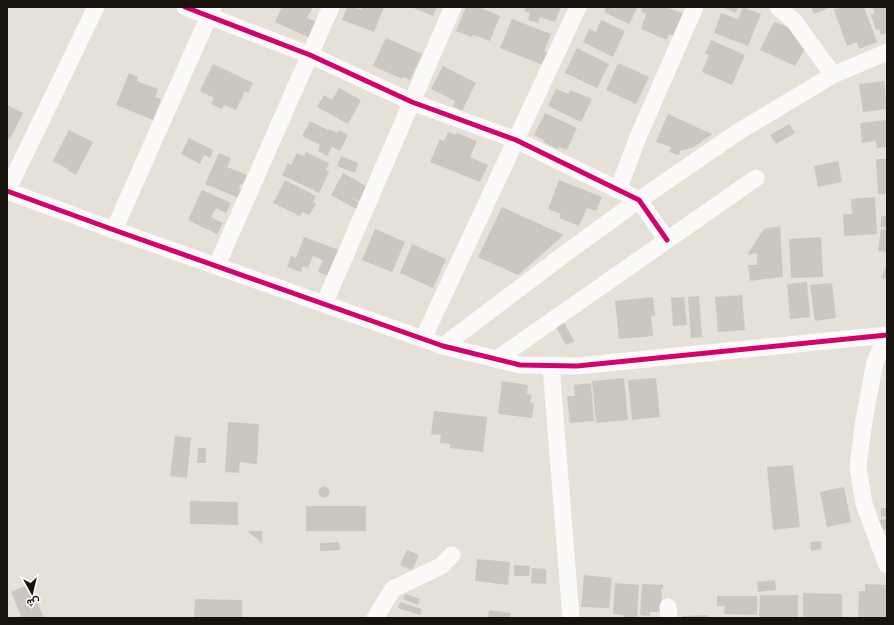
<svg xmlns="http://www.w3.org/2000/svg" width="894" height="625" font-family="Lato,Vazirmatn,sans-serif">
<rect width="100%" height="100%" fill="#e5e1d9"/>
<path fill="#cac7c0" d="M282 7H313L307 18 319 23 312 39 275 22Z
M347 7H352L361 10 362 7H384L374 32 342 20Z
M411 7H437L433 16Z
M466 7H479L500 16 490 41 473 35 472 37 456 31Z
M526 7H561L555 22 540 17 538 23 528 20 530 13 524 11Z
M606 7H638L629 24 604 12Z
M642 7H666L684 14 675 37 669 34 667 40 641 29 646 14 641 12Z
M723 7H738L736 13Z
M743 7 761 14 748 46 714 33 721 13 738 19Z
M811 7H831L814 14Z
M842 7H864L877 42 859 49 857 42 847 46 834 10Z
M872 7H887V33L881 35 879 29 876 30 871 15 875 13Z
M512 19 551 34 544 51 548 53 543 65 500 48Z
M601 20 625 31 613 57 583 42 589 29 596 32Z
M774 22 791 28 805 49 795 66 760 50Z
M386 38 422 54 410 80 403 77 402 79 373 66Z
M711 40 745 55 732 85 702 72 709 55 705 54Z
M577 48 609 64 597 88 565 73Z
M618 63 649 77 636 104 606 90Z
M213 64 253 83 248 93 245 91 236 110 224 105 222 109 211 104 214 98 200 91Z
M443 66 476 83 462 111 453 106 455 101 431 89Z
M129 73 138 77 137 81 158 89 155 97 161 99 153 120 116 105Z
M884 81 887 109 863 112 859 84Z
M339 88 361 100 348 124 317 107 324 95 332 100Z
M556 89 568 94 570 90 592 99 581 122 548 106Z
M7 105 23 113 10 139 7 137Z
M545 113 577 128 567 150 559 147 558 149 543 142 544 140 534 135Z
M668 114 712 134 694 147 680 151 679 155 669 152 671 147 656 142Z
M887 120V147L877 148 876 141 862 143 860 123Z
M310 121 328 130 329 129 337 133 339 130 348 135 340 151 332 147 327 156 318 151 320 145 302 136Z
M789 124 795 133 776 144 770 135Z
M69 130 93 142 76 175 67 170 68 169 53 161Z
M448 132 456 135 457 133 477 141 470 157 488 165 480 182 430 162 440 139 444 141Z
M189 138 213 150 210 158 204 155 200 164 181 154Z
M306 152 329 163 326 170 329 172 319 193 282 175 288 163 291 165 297 153 304 156Z
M219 153 231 158 227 167 247 175 243 184 241 183 239 188 242 190 239 198 205 184Z
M341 156 358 163 355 173 337 166Z
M876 159H887V194H878Z
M838 161 842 182 818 187 814 166Z
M343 173 373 190 364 204 353 198V199L366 207 363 213 331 195Z
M285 180 316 196 313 202 316 204 309 215 302 212 300 216 273 203Z
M559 180 602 197 596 211 587 208 579 226 559 218 561 214 548 209Z
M202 190 231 203 226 213 216 208 211 217 223 223 217 234 188 220Z
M875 197 877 234 844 236 843 214H852L851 199Z
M502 207 564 235 518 275 478 257Z
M882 216 887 217V228L880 227Z
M780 226 783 277 750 281 748 265H757V253L747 255 764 229Z
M375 229 405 242 392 272 362 260Z
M881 229 887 230V252L878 251Z
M304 237 339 250 328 276 318 272 323 260 313 256 308 268 303 266 301 272 287 267 291 256 296 258Z
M821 237 823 277 791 278 789 239Z
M412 244 446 259 433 288 400 273Z
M887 264V279L881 278Z
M807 282 810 317 790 319 787 284Z
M832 283 836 318 815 321 810 285Z
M742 295 745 330 718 332 715 297Z
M699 296 702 337 691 338 688 297Z
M653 297 655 316H651L653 336 619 339 615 301Z
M684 297 687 325 673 326 671 298Z
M564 322 574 341 566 345 556 327Z
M624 378 628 420 596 423 592 381Z
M656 378 660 417 632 420 628 380Z
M502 381 528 385 527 394 532 395 530 402 534 403 532 418 498 414Z
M591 383 594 421 570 423 567 396H575L574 385Z
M434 411 487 417 483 452 450 448V444L440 443 441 435 431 434Z
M228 422 259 424 257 464 240 462 239 473 225 472Z
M175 436 191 438 187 478 170 476Z
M198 448H206V463H197Z
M793 465 800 527 773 530 767 467Z
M318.5 492a5.5 5.5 0 1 1 11 0a5.5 5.5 0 1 1-11 0Z
M844 487 851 522 827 527 820 492Z
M190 501 238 502V525L190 524Z
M306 506H366V531H306Z
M881 508H887V516L881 517Z
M887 519V529L880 530 879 520Z
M247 531H262V543Z
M821 541 822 549 811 551 810 542Z
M339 542 340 550 320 551V543Z
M407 550 419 555 412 570 400 565Z
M477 559 510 562 508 585 475 581Z
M514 565 530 566 529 576H514Z
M532 568 546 569V584L531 583Z
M584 575 612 578 609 608 581 607Z
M775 580 776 590 758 592 757 582Z
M615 583 639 585 637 618 623 617V615L613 614Z
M30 584 44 618H22L11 592Z
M642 584 663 585V589H661V593H662L661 612H650V616L640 615Z
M865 584 887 585 886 618H858L859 591H865Z
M803 593 842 594V618H803Z
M405 594 420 599 418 605 403 599Z
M760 595H798V618H759Z
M717 596H757V615L724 614 725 606H717Z
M195 599 242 600V618H194Z
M400 602 422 609 420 615 398 608Z
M489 610 511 613 510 618H488Z
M708 615V618H682V616Z"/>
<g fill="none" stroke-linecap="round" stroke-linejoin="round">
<path stroke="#fbfaf9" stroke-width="17" d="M185 7 310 55 412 102 516 140 639 200 667 240
M778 7 794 21 833 75
M618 190 638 137 695 7
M7 191 114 230 443 346 520 365 577 366 887 335
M7 191 96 7
M114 230 213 7
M217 265 331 7
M324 304 453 7
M887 335 875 362 864 420 858 467 864 504 887 565
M423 339 578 7
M443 346 570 250 639 200 738 132 833 75 887 52
M497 359 756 178
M551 366 571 618
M668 607 669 618
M375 618 393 589 441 566 452 555"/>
<defs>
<path id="cycleway" d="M185 7 310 55 412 102 516 140 639 200 667 240
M7 191 114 230 443 346 520 365 577 366 887 335"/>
</defs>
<use href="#cycleway" stroke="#fff" stroke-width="8"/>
<use href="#cycleway" stroke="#d6006c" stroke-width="5"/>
</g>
<rect width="894" height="625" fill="none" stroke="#16130d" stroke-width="16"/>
<g transform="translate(32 593) rotate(172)" stroke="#ffffff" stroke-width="3" paint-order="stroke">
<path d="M0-3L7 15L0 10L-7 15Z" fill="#16130d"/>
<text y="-6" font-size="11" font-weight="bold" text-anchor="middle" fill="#16130d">ش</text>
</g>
</svg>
